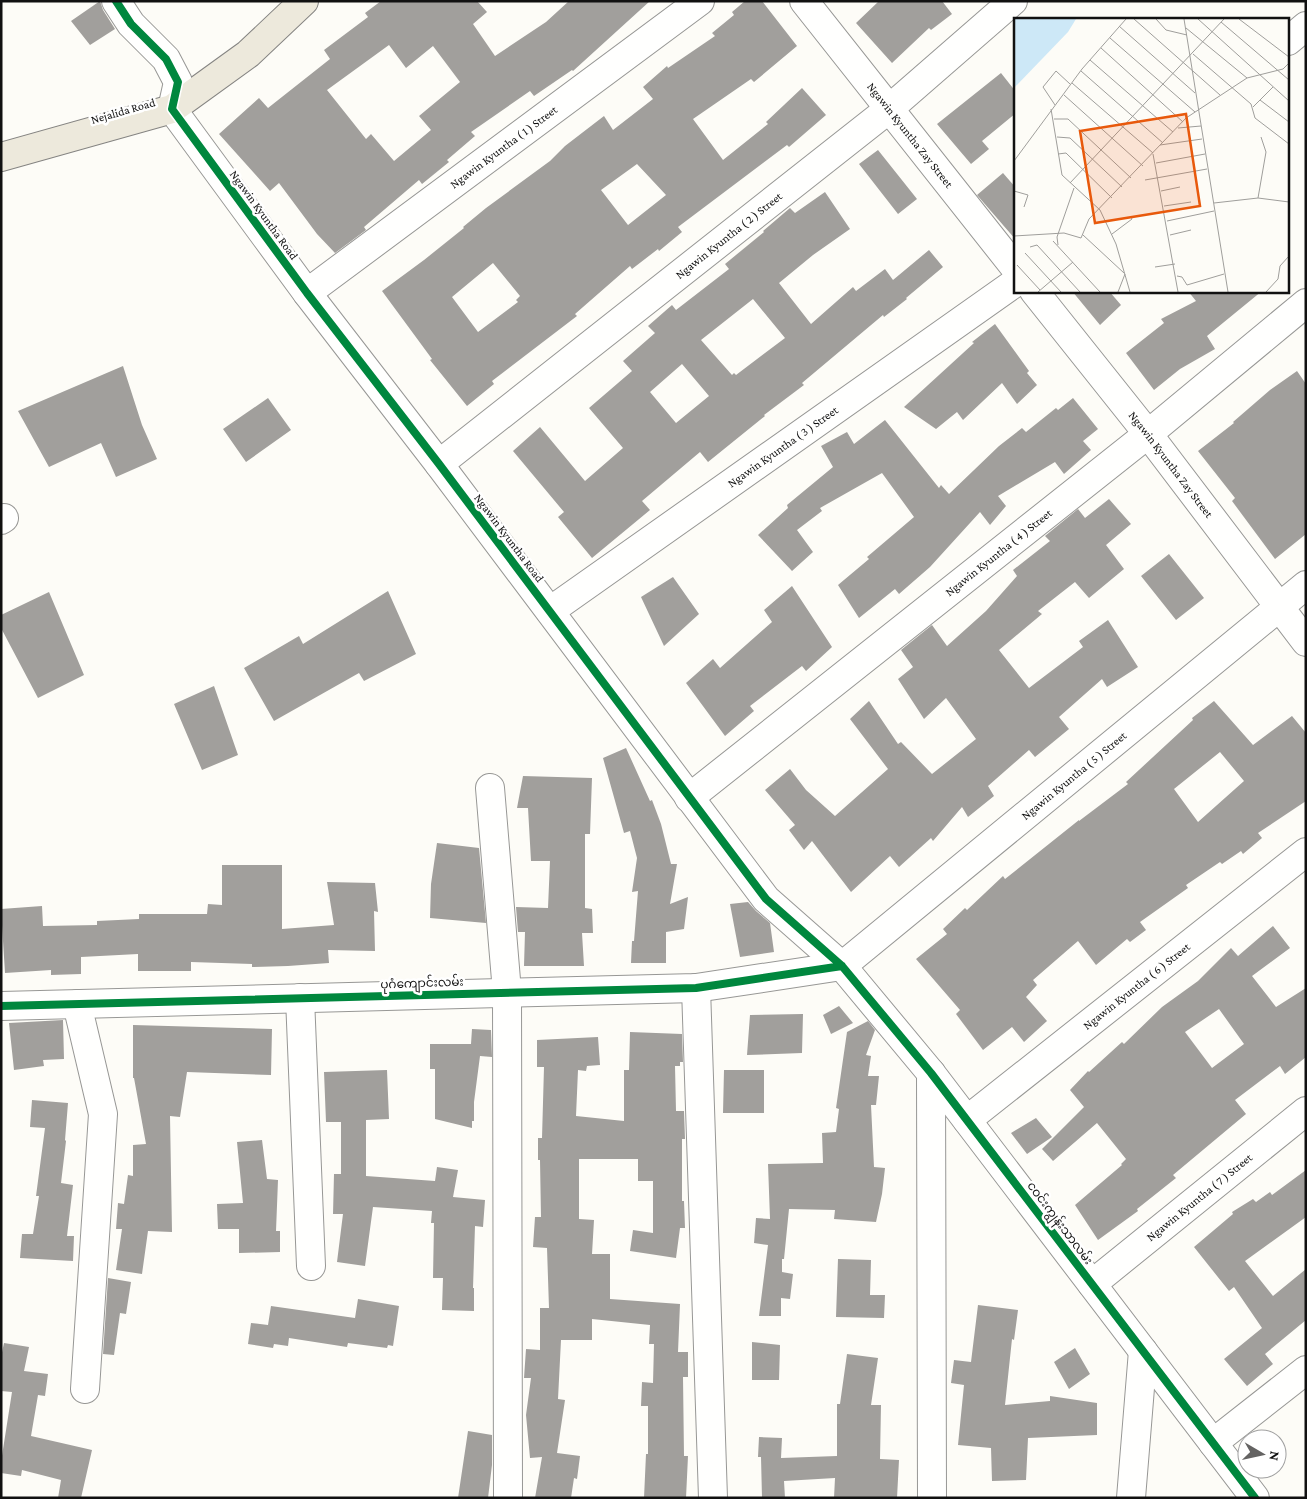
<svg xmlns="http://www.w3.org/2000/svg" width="1307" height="1499" font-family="'Crimson Pro','Noto Sans Myanmar',serif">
<rect width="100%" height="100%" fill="#fdfcf7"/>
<path fill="#a19f9c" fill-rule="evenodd" d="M100 1 103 10 115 29 90 45 71 21Z
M381 1H477L487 12 473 24 495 56 546 22 569 1H650L573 71 572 70 534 96 530 91 471 132 475 136 447 160 449 162 422 184 419 180 364 227 366 230 335 253 317 234 279 183 270 191 219 134 259 98 268 108 330 59 324 50 368 17 365 13ZM389 45 406 68 433 46 460 82 419 116 431 130 394 161 371 134 366 139 327 90Z
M745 1H762L797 46 754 82 751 79 693 119 723 160 768 124 766 122 802 88 826 115 789 147 787 145 678 227 682 232 659 251 658 249 632 269 630 266 575 314 577 316 492 381 494 384 467 406 430 360 432 359 382 291 424 260 464 228 463 227 486 208 550 161 565 146 604 116 613 130 653 99 643 87 667 66 668 68 715 36 712 33 734 15 732 12ZM637 164 666 195 628 225 601 190ZM493 263 520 296 516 300 518 302 478 332 452 297Z
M879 1H942L952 14 931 30 929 28 892 63 856 23Z
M1001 73 1016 92V113L982 141 989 149 971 164 937 124Z
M878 150 917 199 898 214 859 164Z
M1003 173 1016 188V240L977 195Z
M825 192 850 229 813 255 779 283 811 324 853 287 856 291 885 269 893 280 929 250 943 267 906 298 907 299 884 317 883 315 802 383 804 385 764 415 765 416 708 462 700 452 642 501 650 510 592 558 558 517 564 512 513 451 540 427 585 481 623 448 589 408 632 371 623 361 655 333 648 326 672 305 676 310 729 269 725 264 764 232 763 231 790 208 795 213ZM753 299 785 338 736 375 734 373 732 375 701 340ZM682 364 709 396 676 423 650 392Z
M1072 291H1109L1121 305 1100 325Z
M1188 291H1262L1207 336 1215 349 1180 369 1154 390 1126 353 1164 323 1161 319 1196 301Z
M995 324 1029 371 1027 373 1037 385 1017 404 1002 383 963 420 957 412 936 429 904 407 974 343 972 342Z
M123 366 142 425 157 459 116 477 101 443 49 467 18 411Z
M1297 371 1306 384V534L1275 559 1232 501 1235 498 1198 451 1234 423 1233 422 1270 390Z
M268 398 291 430 246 462 223 429Z
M1073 398 1098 429 1083 441 1091 450 1064 474 1055 462 998 496 1006 506 990 525 980 512 930 567 899 594 895 589 859 618 838 585 869 559 867 557 914 517 882 473 820 508 822 511 797 530 813 552 792 571 758 535 788 508 787 505 833 467 821 446 847 432 854 444 885 420 939 488 941 485 949 494 999 446 1022 428 1026 432 1056 408 1058 410Z
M1109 499 1131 524 1106 545 1124 569 1089 598 1075 582 1038 611 1042 614 999 650 1029 688 1083 647 1079 641 1108 620 1138 667 1107 687 1102 679 1059 717 1069 729 1035 757 1029 750 988 786 994 796 968 817 962 807 933 841 931 838 899 867 890 856 851 892 812 841 804 850 789 830 795 825 765 790 790 769 806 790 835 816 888 769 850 719 869 701 898 744 901 742 932 774 976 739 946 698 924 719 898 679 913 667 901 650 932 625 947 646 986 611 1017 576 1013 570 1050 541 1045 536 1078 509 1085 518Z
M1169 554 1204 598 1176 620 1141 576Z
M673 577 699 614 664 646 641 597Z
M792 586 832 647 806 671 802 666 750 706 754 711 725 736 686 683 713 659 720 668 772 622 764 610Z
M388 591 416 654 364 681 359 673 274 721 244 668 299 636 303 644Z
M49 592 84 675 38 698 1 628V615Z
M214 686 238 755 202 770 174 704Z
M1214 701 1253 745 1292 716 1306 733V801L1258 833 1262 838 1243 854 1241 851 1222 864 1220 862 1186 885 1188 888 1140 922 1146 930 1130 942 1127 939 1096 965 1078 941 1033 980 1037 985 1026 997 1047 1021 1024 1042 1012 1027 983 1050 956 1014 960 1010 916 959 947 934 943 929 965 908 967 910 1003 876 1005 879 1079 820V821L1128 784 1126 782 1193 720 1192 718ZM1220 752 1244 781 1198 822 1174 789Z
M626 748 650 801 652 800 661 824 671 864H677L670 904 688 897 684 929 666 932V963H631L632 941H634L638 891 632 892 637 858 630 831 624 833 603 758Z
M523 776 592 778 590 834H585V908L592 909 593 933H582L584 966H524L525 932H518L516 907 548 908 550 861H531L528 808H517Z
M437 843 479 848 486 923 430 918 431 884Z
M222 865H282V929L334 925 327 882 375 883 378 912 374 911 375 951 328 950 329 963 288 966 252 967V964L191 962V971H138V954L81 957V974L51 975V970L5 973 1 909 42 906 43 926 97 925V921L139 919V914H207L208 904 222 905Z
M748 902 756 911 770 923 774 952 740 957 730 904Z
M1273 926 1290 948 1252 976 1276 1007 1306 988V1057L1285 1074 1280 1066 1235 1100 1246 1114 1173 1175 1176 1178 1137 1209 1138 1211 1098 1240 1075 1205 1122 1165 1121 1164 1126 1159 1097 1123 1053 1161 1042 1149 1084 1107 1070 1090 1088 1071 1089 1072 1122 1042 1124 1044 1162 1007 1198 981 1231 948 1238 956ZM1219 1009 1244 1044 1212 1068 1185 1032Z
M839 1006 853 1023 831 1034 823 1015Z
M803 1014 802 1053 747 1055 750 1015Z
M63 1020 64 1059 43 1060 44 1066 14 1070 9 1023Z
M868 1021 875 1030 866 1055 871 1056 868 1076H879L876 1105H871L874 1167 885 1168 882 1194 876 1222 834 1219 835 1210 789 1209 784 1259H782V1272L793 1274 790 1299 781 1298V1316H759L768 1245 754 1243 756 1218 770 1219 768 1164 823 1163 822 1133 836 1132 839 1109 836 1108 847 1032Z
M133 1025 272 1029 271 1075 187 1072 180 1117 170 1116 172 1232 148 1231 142 1274 116 1270 122 1229H116L118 1203 124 1204 128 1175 133 1176V1145L146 1144 134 1078H133Z
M472 1029 491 1030 492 1057 480 1056 474 1102V1121H472V1128L435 1119V1069H430V1044H471Z
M630 1032 682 1034 683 1062H680V1066H675L676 1111H684L685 1139H682V1201H684L685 1228H680L676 1258 630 1251 633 1230 653 1233V1181H638V1159H579V1219L594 1220 592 1254H610V1299L680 1304 678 1352H688V1377H683L684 1456H688L686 1498H644L646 1454H648V1406H641L642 1382 653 1383 654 1344H649L650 1325 592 1319V1340H561L558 1399 565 1400 557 1453 580 1456 577 1479 574 1478 571 1498H535L542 1457 530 1458 526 1415 531 1378H524L526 1349 540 1350V1308H549L547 1248 533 1247 535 1217H541L540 1160H538V1138H542L544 1067H537V1040L598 1037 600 1065 587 1066 586 1071 578 1070 576 1116 624 1121V1070H629Z
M387 1070 389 1119 366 1120V1176L435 1181 437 1167 458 1170 453 1197 485 1200 483 1227 475 1226 473 1288H474V1311L442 1310 443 1278H433L434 1223H431L432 1211 373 1207 365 1266 337 1262 343 1214H333L334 1174H341V1122H326L324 1072Z
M724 1070H764V1113H723Z
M32 1100 68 1103 65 1140 66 1141 61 1183 73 1185 67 1236H74L73 1261 20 1258 22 1234H33L39 1196H36L45 1128 30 1127Z
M1036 1118 1052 1137 1027 1154 1011 1133Z
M262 1140 267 1179 278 1180 276 1231H280V1252L239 1253V1229H218L217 1204 243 1203 237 1142Z
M1306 1170V1217L1245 1261 1273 1296 1306 1269V1320L1265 1354 1273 1364 1247 1386 1224 1359 1262 1328 1234 1287 1229 1291 1194 1247 1233 1214 1232 1212 1253 1199 1256 1202 1270 1192 1272 1195Z
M838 1259 871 1260 870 1295H885L884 1318 836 1317Z
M108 1278 131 1282 126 1314 120 1313 114 1355 103 1354Z
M358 1299 399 1306 393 1346 388 1345 387 1348 348 1343 347 1347 289 1338 288 1346 274 1344 273 1348 248 1344 251 1323 268 1325 271 1306 355 1318Z
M978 1305 1018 1310 1014 1340 1012 1339 1005 1405 1050 1401V1396L1097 1403V1435L1028 1438 1026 1480 992 1481 991 1448 958 1445 964 1385 951 1383 954 1360 971 1362Z
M752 1342 780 1345 779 1380H752Z
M4 1343 29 1347 24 1371 48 1374 45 1396 38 1395 31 1436 92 1450 81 1498H58L61 1480 22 1470 21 1476 1 1473V1462L12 1392 1 1391V1357Z
M1075 1348 1090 1374 1069 1389 1054 1362Z
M847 1354 878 1358 871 1405H881L880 1459 899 1460 897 1498H834L835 1478 784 1481 785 1498H762L761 1457H758L759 1437 782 1438 781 1458 837 1456V1404H840Z
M468 1431 492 1435V1465L488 1498H458Z"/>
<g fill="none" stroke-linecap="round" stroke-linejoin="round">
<defs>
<g id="minor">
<path d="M116 1 131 24 166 59 178 82 172 109 307 293 439 464 766 899 842 966 931 1073 1255 1498"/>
<path id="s1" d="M804 1 1016 269"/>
<path d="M1288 41 1306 26"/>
<path id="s2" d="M1034 291 1148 434 1306 642"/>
<path id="s3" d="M307 293 700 1"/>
<path id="s4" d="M439 464 889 109 1013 1"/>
<path d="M1 520 4 518"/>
<path id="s5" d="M550 611 1016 282"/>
<path d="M490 788 507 992 508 1498"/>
<path id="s6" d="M689 798 1148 434 1306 303"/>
<path id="s7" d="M842 966 1306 585"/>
<path d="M696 988 713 1498"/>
<path d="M300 998 311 1266"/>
<path d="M77 1004 103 1114 85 1389"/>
<path d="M1 1006 696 988 842 966"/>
<path d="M931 1073 932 1498"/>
<path id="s8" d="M967 1120 1306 852"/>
<path id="s9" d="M1092 1284 1306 1111"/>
<path d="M1213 1443 1306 1370"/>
<path d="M1131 1498 1143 1351"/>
</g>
<path id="major" d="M1 157 172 109 248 54 304 1"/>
</defs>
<use href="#minor" stroke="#979795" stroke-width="30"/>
<use href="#major" stroke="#858482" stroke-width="30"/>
<use href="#minor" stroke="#fffffe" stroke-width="28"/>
<use href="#major" stroke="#ede9dc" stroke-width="28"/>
<defs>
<path id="cycleway" d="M116 1 131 24 166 59 178 82 172 109 307 293 439 464 766 899 842 966 931 1073 1255 1498
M1 1006 696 988 842 966"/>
</defs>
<use href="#cycleway" stroke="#fff" stroke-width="11"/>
<use href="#cycleway" stroke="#00873e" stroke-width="8"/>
</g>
<g text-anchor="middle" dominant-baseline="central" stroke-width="5" stroke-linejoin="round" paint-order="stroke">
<g font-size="12" fill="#111" stroke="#fff">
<text transform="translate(123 111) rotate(-16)">Nejalida Road</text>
<text stroke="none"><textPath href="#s1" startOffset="171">Ngawin Kyuntha Zay Street</textPath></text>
<text stroke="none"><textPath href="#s3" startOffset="245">Ngawin Kyuntha ( 1 ) Street</textPath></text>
<text transform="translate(264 215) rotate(54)">Ngawin Kyuntha Road</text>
<text stroke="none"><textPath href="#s4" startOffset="369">Ngawin Kyuntha ( 2 ) Street</textPath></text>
<text stroke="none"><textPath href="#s5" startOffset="285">Ngawin Kyuntha ( 3 ) Street</textPath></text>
<text stroke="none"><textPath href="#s2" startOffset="221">Ngawin Kyuntha Zay Street</textPath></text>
<text transform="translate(509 538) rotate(53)">Ngawin Kyuntha Road</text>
<text stroke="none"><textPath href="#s6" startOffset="395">Ngawin Kyuntha ( 4 ) Street</textPath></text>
<text stroke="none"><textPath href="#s7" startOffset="300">Ngawin Kyuntha ( 5 ) Street</textPath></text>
<text transform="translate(422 983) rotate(-2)">ပုဂံကျောင်းလမ်း</text>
<text stroke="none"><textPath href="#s8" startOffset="216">Ngawin Kyuntha ( 6 ) Street</textPath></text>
<text stroke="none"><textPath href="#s9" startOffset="138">Ngawin Kyuntha ( 7 ) Street</textPath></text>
<text transform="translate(1060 1223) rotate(53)">ငဝင်းကျွန်းသာလမ်း</text>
</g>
</g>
<g transform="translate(1014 18)">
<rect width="275" height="275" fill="#fdfcf7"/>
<path d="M0 1H62L54 14 0 70Z" fill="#cde8f7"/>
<path fill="none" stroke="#9f9e9b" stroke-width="1" d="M120 1 206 77M142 1 152 12 173 17M170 1 214 274M184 1 275 83M225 1 275 39M207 4 275 62M105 8 181 75M172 10 233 60M96 20 181 94M87 30 169 104M179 36 237 86 241 100 275 126M76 42 159 114M67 53 149 125M58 65 139 135M50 77 129 148M246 82 275 104M41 87 29 69 42 53 56 66M239 89 259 69M37 91 48 157 86 192 102 226 116 274M40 101H54L117 160M164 110 187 108M43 119 56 120 108 169M146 127 188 121M44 136 52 135 98 180M139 136 164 274M0 143 68 51 112 1M142 145 191 136M131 162 193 151M56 165 210 1M0 173 14 177 10 189M147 173 166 169M244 180 252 134 247 119M200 185 244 180 275 184M150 188 177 184M153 203 200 193M98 216 118 201 117 199M69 217 110 255M156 217 177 212M0 218 50 215 67 220 75 201 172 100 233 60 269 51 275 45M39 223 86 274M44 227 43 219 60 170M16 229 23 227 66 274M11 235 47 274M3 247 26 272M141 249 161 246M163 258 168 259 173 267 210 256M24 274 59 244M104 274 111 256M252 274 264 261 266 248 275 238"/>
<path fill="#e8590c" fill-opacity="0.15" stroke="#e8590c" stroke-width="2.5" d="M172 96 186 188 81 205 66 113Z"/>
<rect width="275" height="275" fill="none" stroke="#111" stroke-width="2.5"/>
</g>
<rect width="1307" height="1499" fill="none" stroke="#111111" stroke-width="5"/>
<g transform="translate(1262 1454) rotate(99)"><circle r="24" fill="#ffffff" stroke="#a0a0a0"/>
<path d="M0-4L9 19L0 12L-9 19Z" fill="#646362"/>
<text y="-8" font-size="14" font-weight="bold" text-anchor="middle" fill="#111111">N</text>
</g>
</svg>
